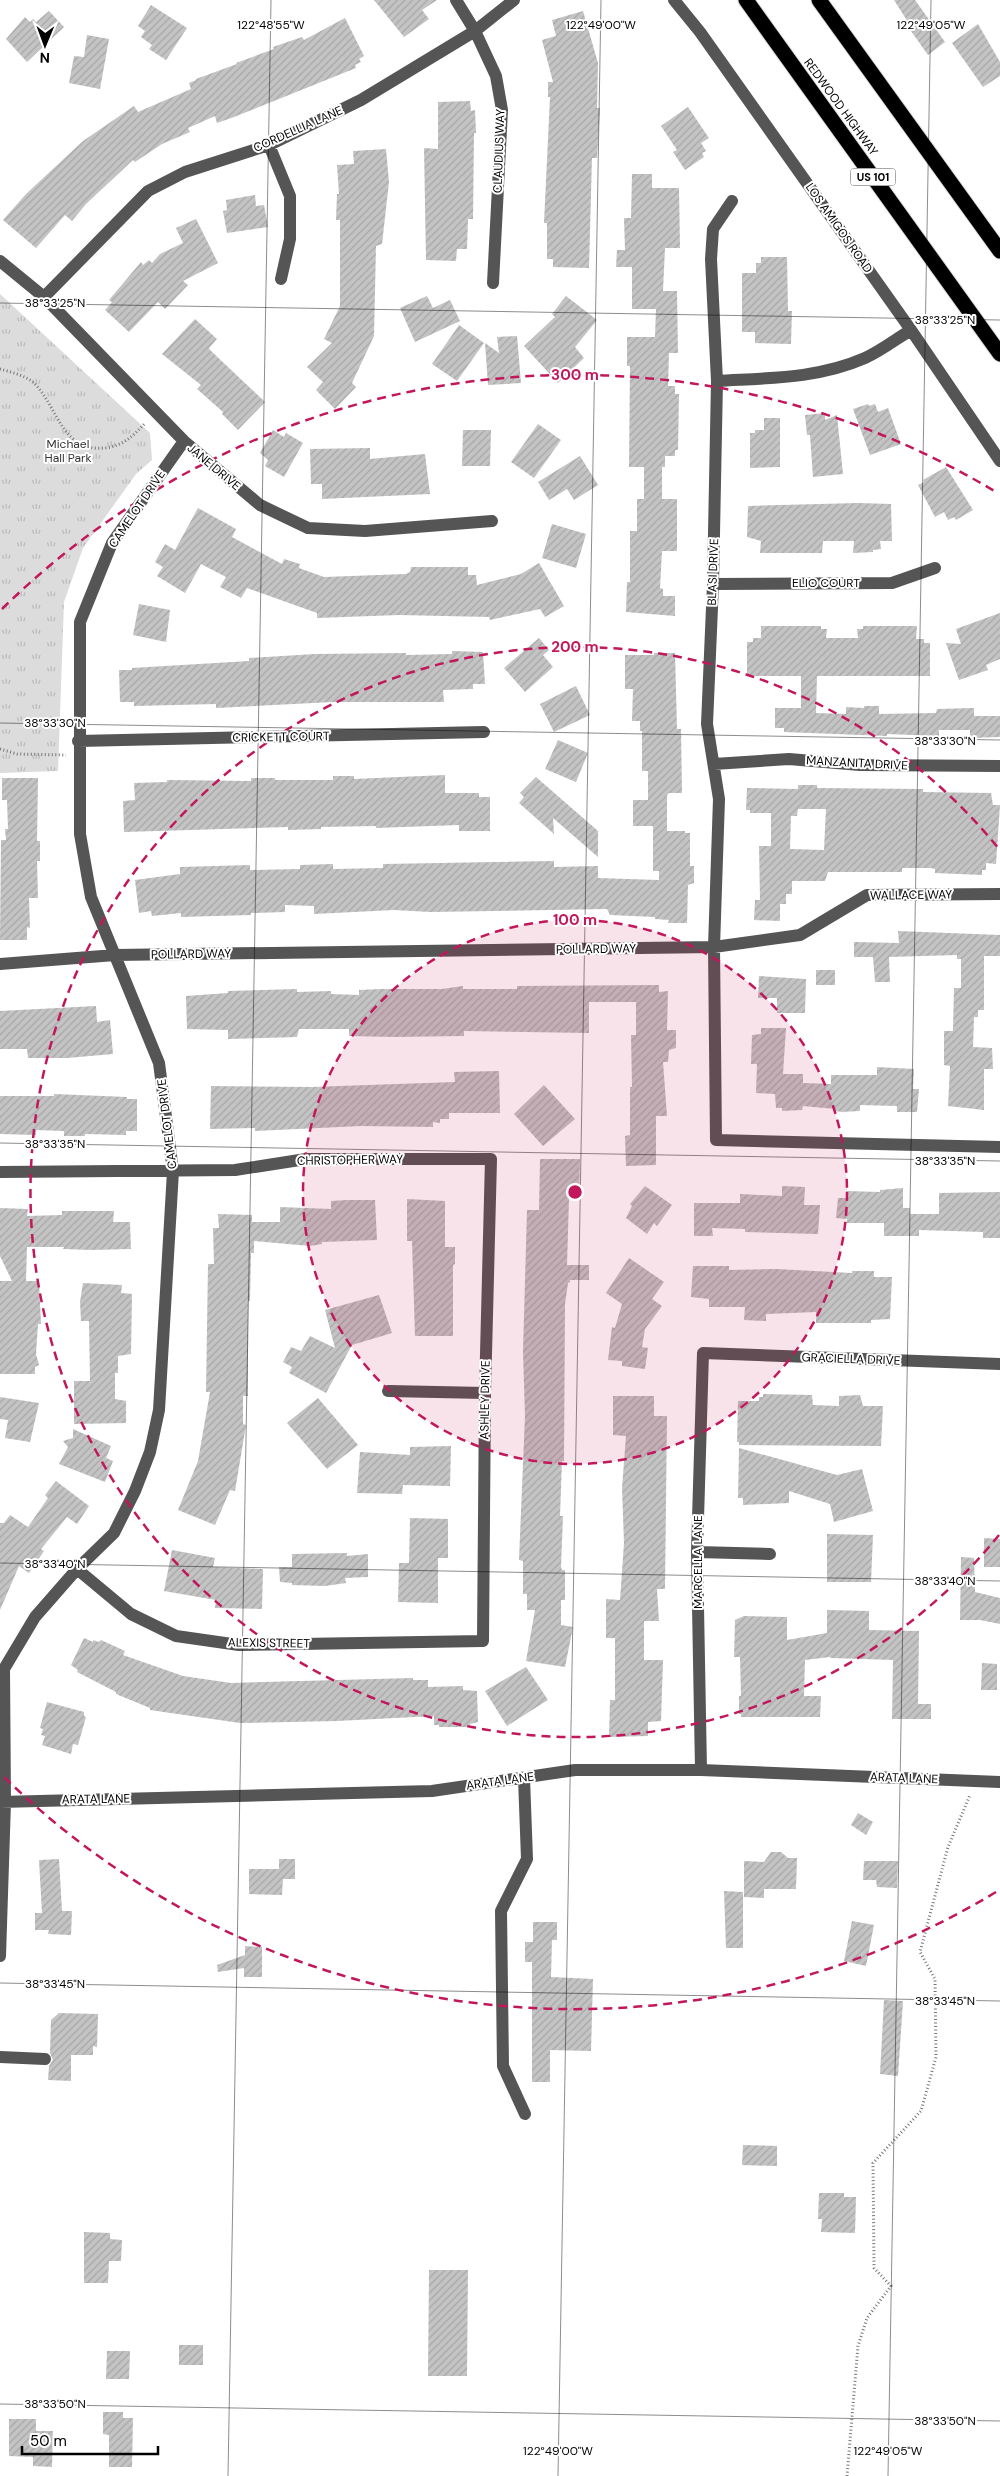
<svg xmlns="http://www.w3.org/2000/svg" width="1000" height="2476" font-family="'DM Sans',sans-serif">
<defs>
<pattern id="park-tufts" width="24" height="20" patternUnits="userSpaceOnUse" patternTransform="scale(1.25)"><rect width="24" height="20" fill="#dcdcdc"/><path d="M3 7l-1-3M5 7V3M7 7l1-3M15 17l-1-3M17 17v-4M19 17l1-3" fill="none" stroke="#bbb"/></pattern>
<pattern id="building-hatch" width="6" height="6" patternUnits="userSpaceOnUse" patternTransform="scale(1.25)"><rect width="6" height="6" fill="#c4c4c4"/><path d="M-1 1l2-2M0 6l6-6M5 7l2-2" fill="none" stroke="#a7a7a7"/></pattern>
</defs>
<rect width="100%" height="100%" fill="#fff"/>
<path fill="url(#park-tufts)" d="M0 294 150 433 152 460 136 474 83 548 64 602 58 771 0 773Z"/>
<path fill="url(#building-hatch)" fill-rule="evenodd" d="M374 0H437L422 10 429 19 404 37Z
M894 0H915L945 42 928 55 911 31 913 30Z
M151 5 187 28 166 60 149 49 152 45 141 37 145 31 138 26Z
M49 11 64 27 27 62 6 39 25 17 30 22 33 19 36 22Z
M583 11 598 63 597 108H600L597 158H592L589 268 553 267V259H547V223H544L550 97H548V82H553L542 40 556 36 552 20Z
M345 18 364 56 359 59 361 62 355 65 356 68 234 117 217 123 215 116 188 128 190 132 162 144 135 162 133 160 86 204 72 221 65 215 36 248 3 220 26 194 83 141 134 106 138 112 191 89 189 83 196 80V79L237 64 236 63 274 49 273 47 302 37 304 40Z
M978 24 1000 62V76L983 87 952 43Z
M87 35 109 39 100 89 69 83 74 56 84 57Z
M470 101 471 111 475 110 476 133H474L473 219H468L467 249H457L456 261 426 260 424 148 438 149V102Z
M688 107 709 138 701 143 706 151 702 153 704 157 685 170 673 152 677 150 661 126Z
M386 149 389 182 382 244 376 246 374 336 352 383 356 387 335 409 316 390 323 382 307 367 332 343 324 339 340 306V220H336L337 194H339L337 165 354 164 353 151Z
M632 174H652V188H679L680 248H665L663 291H677L678 353H669L668 386H675V394H679L678 450H675V456H665V467H662V499H677V551H662L660 588 663 589V596H675V616L626 612 627 582H630V531H637V499H644V467H629L630 366H627V337H655L656 309H632V267H616L617 250H625L624 218H631Z
M255 195 256 206 264 205 268 227 227 233 223 211 227 210 226 200Z
M196 219 218 263 183 281 188 285 165 309 158 302 129 332 105 310 112 302 109 300 141 262 143 265 149 260 152 263 160 254 183 243 176 228Z
M761 257H787L788 311H792L791 344 755 343V332H742V273H756V263H761Z
M427 296 433 308 450 300 460 321 415 342 400 308Z
M566 296 597 320 575 347 584 358 558 383 524 346 555 317 552 314Z
M195 319 217 339 209 348 210 350 265 402 238 430 222 414 223 412 197 389 201 385 162 354Z
M459 325 484 343 457 381 432 364Z
M517 336 521 383 488 385 485 343 499 353 497 337Z
M868 404 869 406 875 404 878 412 888 408 901 444 870 455 853 409Z
M825 413V420L837 415 843 474 813 477 810 435H807L805 415Z
M764 418H780V467L750 468V433H755V430H764Z
M538 424 561 440 534 478 511 462Z
M273 430 284 437 286 433 303 443 284 477 265 466 268 460 260 453Z
M463 430H491L490 466H462Z
M370 448V459L425 454 430 494 322 499V484H311L310 449Z
M580 456 598 485 574 500 567 489 549 500 538 482Z
M946 467 973 510 956 520 954 517 948 520 944 512 935 517 918 485 924 482 923 480Z
M858 503 891 504 892 541H880L881 549 873 550V552L853 553 854 541H823L822 553H760L761 541 747 537 748 506Z
M198 508 236 529 232 537 282 564 284 559 300 564 299 568 324 577 406 574 410 572 411 567H468V575H476L477 585 521 574 539 563 564 606 545 617 540 609 490 620 489 617 399 615 317 618V613L247 588 241 598 220 587 226 577 201 564 185 593 157 576 163 567 155 562 165 544 175 550Z
M552 524 586 534 576 568 542 558Z
M139 604 170 610 166 642 133 635Z
M1000 613V659L986 665 988 670 959 680 946 643 961 644 956 629Z
M761 626H821V629H827L826 638H858L857 629H863V626H917L916 639H924V643H930V676H817L816 713 846 714V707L864 708V706H879V714L936 713 937 709 974 708V716H1000V737L970 738V730H939V736L887 734V736L784 732V728H775V708H801V676H747V642H753V638H761Z
M539 638 549 650 543 655 553 667 525 692 504 668Z
M452 651 483 652 485 684H473V689L443 690 444 702H333L216 708V704L134 706V702H120L119 670H132V668L249 661V658L315 654 406 653V655L452 654Z
M654 653H675L677 729H681L682 793H669L667 795V831H685V833H690V866H694V883L688 885 687 923H668L669 920 655 919V917L610 915 607 909 430 912 394 910 314 914V906L285 905V912L251 913V915L181 917V913L152 916 151 911 139 913 135 880 180 874V867L250 865V870L300 869V865L333 864V869L383 868V864L554 861V867L598 866V878L659 880V871H653V826H633V800H648V771H642V731H640V721H632L633 689H625V655H654Z
M576 686 590 715 554 732 540 704Z
M558 740 588 753 576 782 545 769Z
M445 775V793H479V797H490V831H459V825L376 828V826L321 827V829L288 830V827L124 832 123 801 135 800 134 783 167 782V780L251 781V778H275V780H333V776H354V779Z
M536 777 598 831V857L553 818 554 834 519 803 524 797 520 793Z
M2 778H38L37 841H40V861H37L38 898H29L30 928 27 927V940H0L1 840H6L5 829H8L7 800H2Z
M798 785H817V788L923 789V792L991 793 993 805H1000L996 864 986 863V870H982V875L935 873V869L931 868H902V872H828L825 881H792V894H786V904H780V921L754 920 755 900H760L759 846H771V813H750V810H746L747 788 798 789ZM798 809H826L824 850 790 849 791 816H797Z
M898 931 1000 935V956H984V1010H978V1017H974L973 1047 992 1048 993 1069H984V1110L948 1106 950 1066 944 1065V1031H953L954 988H961V959H957V955L889 957 890 982H875L873 957H854V942L899 943Z
M816 970H835V985H816Z
M759 976 806 979 805 1013H777V998H758Z
M659 985V992L668 991 667 1030H676V1048L669 1050 668 1062H663L667 1116H656V1165L626 1166 625 1136 630 1135V1087H632L631 1035H636V1002H589V1033L464 1031V1036L394 1037 349 1036V1029H299L297 1037 228 1039V1030L187 1029 186 996 228 993V991L297 989V992L331 991V994L359 995V990L381 989H442L463 986V989H517V986Z
M96 1006 97 1022 110 1020 113 1054 67 1058H28L27 1049H0V1011Z
M761 1028H786L783 1074H803V1083L831 1084V1075H877V1067L914 1069 913 1089H919L917 1112H897V1106L860 1105V1111L842 1112 835 1111V1109L803 1106 802 1110 782 1111V1108H776L775 1094 756 1093 757 1064H751L752 1035 761 1034Z
M499 1071 500 1113H449V1119H440V1123L433 1122V1127L361 1126 255 1131V1128L210 1129 211 1086 311 1087 455 1082 454 1072Z
M544 1085 575 1119 543 1146 514 1114Z
M54 1094 127 1097V1099H137V1131H126V1135L85 1134V1136H64V1131L36 1130V1135L0 1134V1096H54Z
M540 1159H580L579 1199H569L567 1265H589V1280H570V1282L568 1283 565 1304 564 1461H562L560 1516H563L561 1567 562 1570H565V1600H561V1625L573 1627 565 1667 526 1661 535 1610H527V1594H523V1561L519 1560 525 1416 523 1352 527 1210H539Z
M645 1186 672 1205 657 1226 654 1223 647 1234 626 1218 632 1206 630 1204Z
M782 1186 805 1187 804 1205H820L818 1234 745 1232V1229L712 1228 713 1236H694V1203H740V1194L782 1196Z
M903 1188V1208H910V1214H939V1193L1000 1192V1238H983V1232L919 1230V1236H884V1223H846L847 1219 836 1218 838 1198H846V1191L880 1192V1190Z
M407 1199 445 1201V1247H455V1264L453 1265V1336H415L412 1241H407Z
M347 1200H375L377 1240 322 1242V1244L310 1246 254 1241V1253H251L250 1301H248V1396H243V1424L246 1425 235 1491 230 1490 215 1525 178 1510 198 1461 210 1392H206L208 1264H214L213 1228H219L218 1214 252 1215V1222H280V1207L331 1209V1201Z
M0 1208 28 1209 27 1216 62 1215V1211H114L113 1222H130L131 1249 91 1250 63 1249 64 1247H27L26 1281H39L41 1324H38L36 1354 39 1365 35 1367V1374H0V1281H12L0 1256Z
M629 1258 664 1282 652 1299 662 1306 645 1329 642 1347 648 1348 645 1369 622 1366V1361L608 1360 612 1327 615 1328 622 1304 606 1293Z
M693 1266H729V1270L776 1269 852 1273V1271H874V1277H892L890 1319 871 1320V1323H816V1312L766 1314V1321L744 1320 745 1307H709V1299L691 1297Z
M83 1283 122 1285 121 1293 132 1294 131 1354 118 1356V1373H115V1399L126 1401V1423L74 1424V1381H90L89 1321H81L80 1302Z
M379 1295 392 1333 352 1345 326 1393 289 1373 292 1367 283 1362 291 1347 301 1351 310 1336 335 1348 325 1310Z
M763 1394 812 1395 813 1405 839 1406V1396L860 1395 863 1406H883L881 1446 739 1445V1442H737L738 1401H759V1397H763Z
M613 1396H654V1416H667L665 1589H657L659 1621H644V1660H663L661 1721 648 1722V1736L609 1737 610 1700H615V1638H606V1599L620 1600 624 1543 622 1488 626 1436 613 1435Z
M0 1397 39 1403 30 1442 5 1438 8 1420 0 1419Z
M318 1398 358 1445 327 1469 287 1423Z
M73 1429 111 1446 106 1458 113 1461 105 1482 59 1464 68 1447 63 1441 73 1438Z
M451 1446 450 1486 403 1485 402 1494 357 1493 360 1452 410 1455V1447Z
M739 1448 837 1475 862 1469 873 1511 834 1522 830 1504 789 1491V1503L743 1505V1498H738Z
M56 1481 89 1506 77 1524 67 1517 41 1549 44 1551 29 1573 19 1566 0 1610V1523H4L10 1515 28 1527 48 1498 45 1495Z
M410 1518 448 1519V1558H438V1603L398 1602 399 1563H409Z
M827 1534 873 1535 871 1582H827Z
M984 1538 1000 1539V1567H984Z
M172 1550 215 1558 213 1567 263 1569 262 1609 215 1608 216 1600 164 1591Z
M347 1553V1556L368 1554V1577L345 1578 346 1583 325 1586 292 1585V1583L280 1582 279 1567H292V1554Z
M961 1557 974 1558 975 1592 1000 1598V1624L980 1620H960Z
M827 1610 869 1611V1630L919 1631 918 1704H931V1719H892L893 1660 831 1658 830 1657 805 1660 804 1696H821L820 1717H741V1714H739V1696H741L740 1657H734L735 1620 744 1616 787 1617V1640L827 1633Z
M84 1638 93 1642V1640L99 1642 101 1640 125 1651 123 1655 183 1676 231 1683 413 1678V1680H428V1687L463 1686V1690L477 1691 478 1722 470 1724V1727H439V1725H434V1716L337 1721 240 1723 150 1710V1708L116 1694V1692L77 1672 78 1670 71 1665Z
M982 1663 997 1664V1690H981Z
M526 1667 548 1700 507 1726 485 1691Z
M47 1702 84 1712V1716L86 1717 78 1745 73 1744 71 1754 42 1745 45 1736 41 1735 43 1729 40 1728Z
M858 1813 873 1822 866 1835 851 1825Z
M771 1852H781L788 1858H797L796 1889H764V1898L744 1897V1861L764 1862Z
M59 1859 62 1911H72L71 1935 48 1934 49 1930H35V1913H42L39 1860Z
M279 1859H295V1879H283L282 1895 249 1894V1869H279Z
M864 1861H898L897 1888 877 1887 876 1880H863Z
M724 1891 743 1892V1948H726Z
M852 1921 874 1925 866 1966 844 1961Z
M533 1922H557V1940H552L551 1977 593 1979 591 2051 550 2050V2082H532V1962H525V1942H533Z
M245 1946 262 1947V1977H244V1968L218 1972 217 1965 245 1955Z
M884 2000 903 2001 898 2076 880 2074Z
M59 2013 98 2014 97 2047 93 2046V2055H71V2081L48 2080 49 2066 53 2060 50 2053 51 2020Z
M743 2145 777 2146V2166L742 2165Z
M819 2193H844V2197H856L855 2233 821 2232 822 2219H818Z
M84 2232 110 2233V2239L122 2240 121 2261H109L108 2283H84Z
M429 2270H468L467 2376H428Z
M179 2345H203V2365H179Z
M107 2351H130L129 2379H106Z
M103 2412H123V2418H133L132 2467H109V2435L103 2434Z
M9 2419H36V2431H53L52 2467 33 2466V2457L9 2456Z"/>
<g fill="none" stroke-linecap="round" stroke-linejoin="round">
<defs>
<path id="highway" d="M746 0 1000 354
M819 0 1000 251"/>
</defs>
<use href="#highway" stroke="#dbdbdb" stroke-width="17"/>
<path stroke="#777" stroke-width="3" stroke-dasharray="1 2.5" stroke-linecap="butt" d="M0 369C11 372 27 376 35 384 58 408 62 452 104 448 121 447 134 436 145 423
M0 749 17 754 66 755
M847 2476 858 2346 867 2318 891 2286 874 2268 873 2163 921 2111 936 2057 935 1979 920 1952 948 1847 970 1795"/>
<path stroke="#555" stroke-width="12" d="M456 0 475 31 496 76 502 110 493 283
M674 0 700 32 911 330 1000 461
M269 145 290 196V239L281 279
M732 201 713 229 711 259 717 381 713 584 707 724 719 799 714 947 716 1140 1000 1147
M0 261 44 297 184 441 260 505 308 528 365 531 492 521
M44 297 148 191 185 172 269 145 361 100 475 31 514 0
M717 381C767 378 817 379 865 358 881 351 896 339 911 330
M713 584 892 583 935 568
M78 741 484 732
M714 764 789 759 860 765 1000 766
M0 964 115 955 714 947 800 935 867 895 1000 894
M0 1172 235 1170 306 1159H491L485 1393 483 1641 239 1645 176 1636 131 1614 77 1569
M388 1391 485 1393
M697 1552 770 1554
M701 1770 697 1552 703 1353 1000 1364
M524 1778 527 1859 501 1911 503 2066 525 2114
M0 1802 432 1791 575 1770H701L1000 1782
M0 1956 5 1802 4 1669 35 1617 77 1569 114 1533 135 1491 150 1452 159 1410 173 1171 159 1063 91 897 80 834V622L112 543 184 441
M0 2057 45 2059"/>
<use href="#highway" stroke="#000" stroke-width="15"/>
</g>
<path fill="none" stroke="#000" stroke-width="1" stroke-opacity="0.45" d="M0 303 1000 320M0 723 1000 740M0 1143 1000 1161M0 1563 1000 1581M0 1983 1000 2001M0 2404 1000 2421M228 2476 271 0M558 2476 601 0M888 2476 931 0"/>
<circle cx="575" cy="1192" r="272" fill="#c2185b" fill-opacity=".12"/>
<g fill="none" stroke="#c2185b" stroke-width="2.5" stroke-dasharray="9 6">
<circle cx="575" cy="1192" r="272"/>
<path d="M999 1535A545 545 0 1 1 999 849"/>
<path d="M996 1892A817 817 0 0 1 2 1775M2 609A817 817 0 0 1 996 492"/>
</g>
<g text-anchor="middle" dominant-baseline="central" stroke-width="4" stroke-linejoin="round" paint-order="stroke">
<rect fill="#fff" stroke="#4c4c4c" stroke-width="1" x="850.5" y="168.5" width="45" height="17" rx="4"/>
<g font-size="11" font-weight="bold" fill="#000">
<text x="873" y="177">US 101</text>
</g>
<g font-size="12" fill="#000" stroke="#fff">
<text transform="translate(841 107) rotate(54)">REDWOOD HIGHWAY</text>
<text transform="translate(298 129) rotate(-24)">CORDELLIA LANE</text>
<text transform="translate(499 151) rotate(-88)">CLAUDIUS WAY</text>
<text transform="translate(839 228) rotate(55)">LOS AMIGOS ROAD</text>
<text transform="translate(214 467) rotate(40)">JANE DRIVE</text>
<text transform="translate(137 509) rotate(-56)">CAMELOT DRIVE</text>
<text transform="translate(713 572) rotate(-88)">BLASI DRIVE</text>
<text x="826" y="583">ELIO COURT</text>
<text transform="translate(281 737) rotate(-1)">CRICKETT COURT</text>
<text transform="translate(857 763) rotate(3)">MANZANITA DRIVE</text>
<text transform="translate(911 895) rotate(-1)">WALLACE WAY</text>
<text transform="translate(596 949) rotate(-1)">POLLARD WAY</text>
<text transform="translate(191 954) rotate(-1)">POLLARD WAY</text>
<text transform="translate(167 1124) rotate(-97)">CAMELOT DRIVE</text>
<text transform="translate(350 1160) rotate(-1)">CHRISTOPHER WAY</text>
<text transform="translate(851 1359) rotate(2)">GRACIELLA DRIVE</text>
<text transform="translate(485 1400) rotate(-89)">ASHLEY DRIVE</text>
<text transform="translate(698 1562) rotate(-90)">MARCELLA LANE</text>
<text transform="translate(269 1643) rotate(1)">ALEXIS STREET</text>
<text transform="translate(904 1778) rotate(2)">ARATA LANE</text>
<text transform="translate(500 1781) rotate(-8)">ARATA LANE</text>
<text transform="translate(96 1799) rotate(-1)">ARATA LANE</text>
</g>
<g font-size="12" fill="#333" stroke="#fff">
<text x="68" y="444">Michael<tspan x="68" dy="14">Hall Park</tspan></text>
</g>
</g>
<g font-size="12" text-anchor="middle" fill="#000" stroke="#fff" stroke-width="4" stroke-linejoin="round" paint-order="stroke">
<text x="271" y="29">122°48'55"W</text>
<text x="601" y="29">122°49'00"W</text>
<text x="931" y="29">122°49'05"W</text>
<text x="55" y="307">38°33'25"N</text>
<text x="945" y="324">38°33'25"N</text>
<text x="55" y="727">38°33'30"N</text>
<text x="945" y="745">38°33'30"N</text>
<text x="55" y="1148">38°33'35"N</text>
<text x="945" y="1165">38°33'35"N</text>
<text x="55" y="1568">38°33'40"N</text>
<text x="945" y="1585">38°33'40"N</text>
<text x="55" y="1988">38°33'45"N</text>
<text x="945" y="2005">38°33'45"N</text>
<text x="55" y="2408">38°33'50"N</text>
<text x="945" y="2425">38°33'50"N</text>
<text x="558" y="2455">122°49'00"W</text>
<text x="888" y="2455">122°49'05"W</text>
</g>
<circle cx="575" cy="1192" r="8" fill="#c2185b" stroke="#fff" stroke-width="2.5"/>
<g font-size="15" text-anchor="middle" font-weight="bold" fill="#c2185b" stroke="#fff" stroke-width="4" stroke-linejoin="round" paint-order="stroke">
<text x="575" y="380">300 m</text>
<text x="575" y="652">200 m</text>
<text x="575" y="925">100 m</text>
</g>
<g transform="translate(45 45) rotate(181)" stroke="#ffffff" stroke-width="4" paint-order="stroke">
<path d="M0-4L9 19L0 12L-9 19Z" fill="#000000"/>
<text y="-8" font-size="14" font-weight="bold" text-anchor="middle" fill="#000000">N</text>
</g>
<path d="M22 2446v8h136v-8" fill="none" stroke="#000000" stroke-width="2.5"/>
<text x="30" y="2446" font-size="15" fill="#000000" stroke="#ffffff" stroke-width="4" paint-order="stroke">50 m</text>
</svg>
